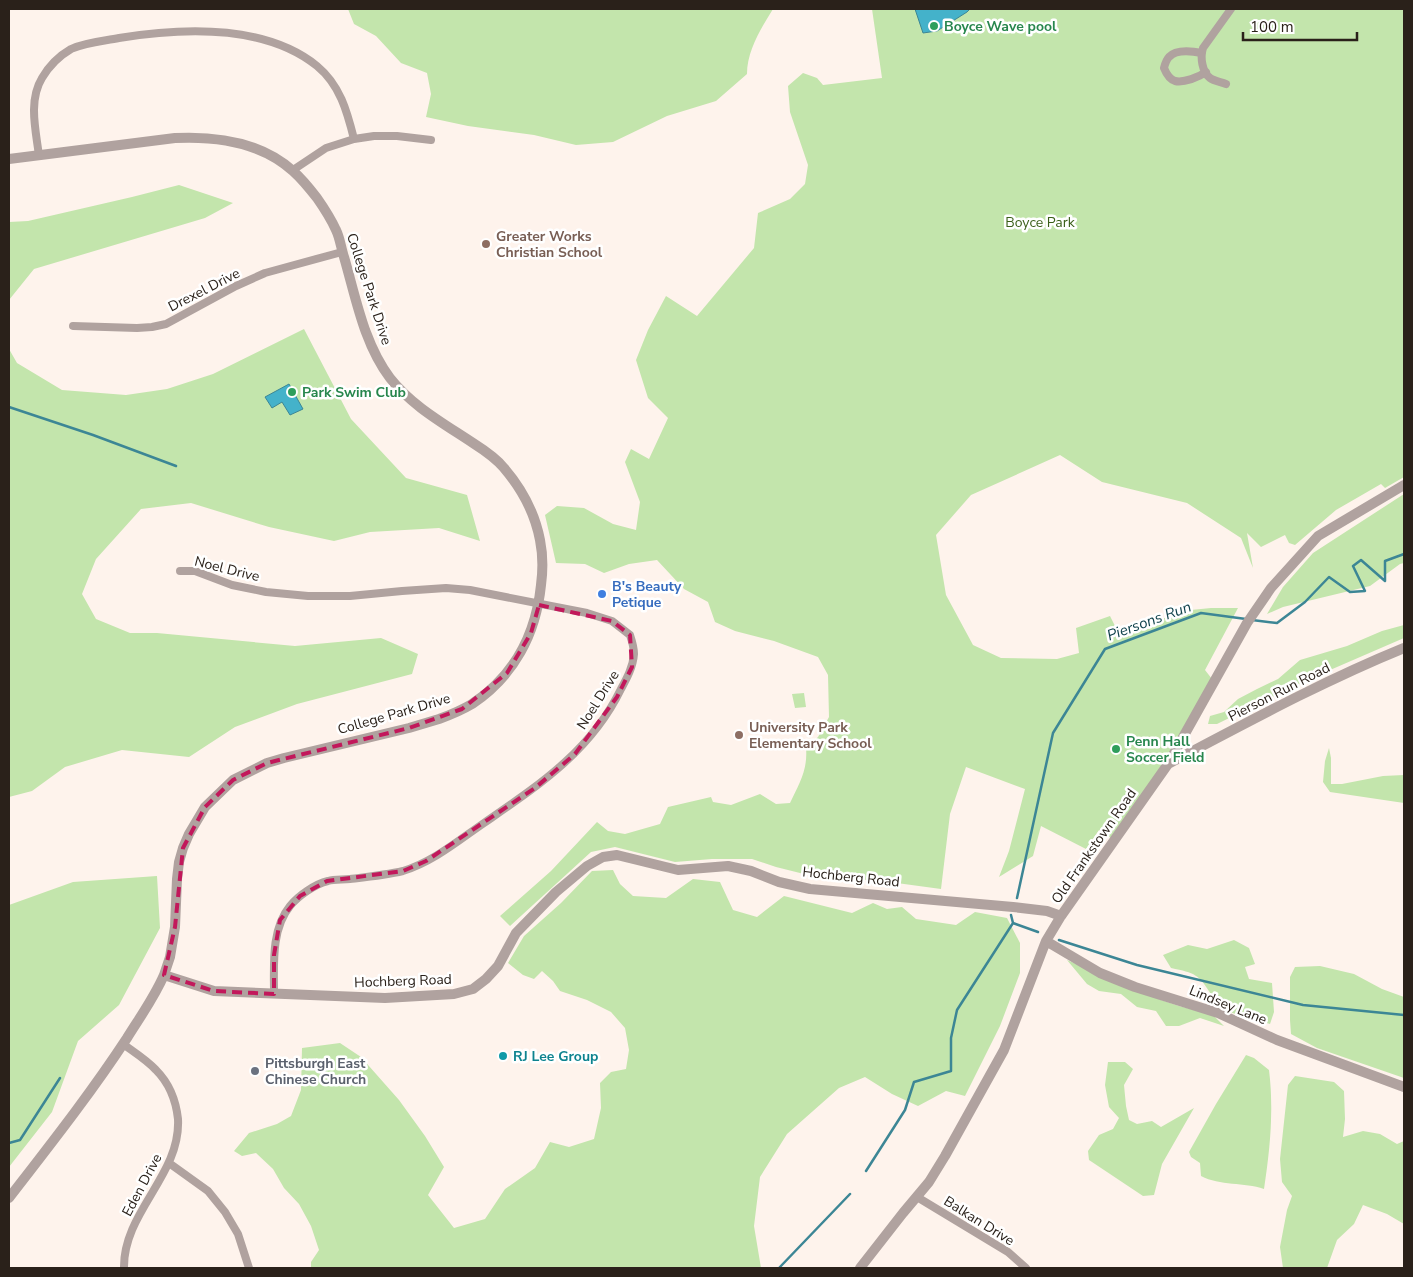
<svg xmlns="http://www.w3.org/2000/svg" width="1413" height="1277" font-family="'Nunito Sans',sans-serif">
<rect width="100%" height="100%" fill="#fef3ec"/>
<path fill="#c3e5ac" d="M348 9H773C761 28 747 51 747 74L716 101 667 116 613 142 576 145 534 135 468 126 426 117 431 94 427 73 401 63 376 36 354 24Z
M872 9H1404V477L1385 488 1381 484 1336 510 1295 545 1289 543 1285 535 1261 547 1247 533 1253 568 1241 538 1187 503 1102 482 1060 455 971 495 936 535 946 595 973 645 1001 658 1057 659 1079 653 1076 628 1110 616 1118 632 1191 610 1211 608H1238L1205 670 1212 679 1165 762 1111 838 1099 830 1086 849 1041 826 1033 856 999 877 1009 851 1025 789 966 767 950 814 941 889 882 881 816 877 776 867 752 859H712L675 862 615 847 591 852 510 926 500 916 551 871 597 822 608 831 625 834 660 824 668 807 711 797 713 802 731 805 760 794 776 804 790 803C799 784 808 770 806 748L818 737 829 717 828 675 818 657 774 641 735 631 715 622 708 602 684 589 657 560 629 564 604 573 585 564 556 563 545 515 557 506 584 508 613 524 636 530 640 502 625 462 631 449 649 459 668 418 648 398 636 360 648 330 666 296 697 316 754 248 758 213 790 199 805 184 808 165 790 112 788 86 803 73 817 78 823 85 882 78Z
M179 185 233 203 205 218 34 269 9 300V222L28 221 132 197Z
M304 329 351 419 406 478 467 495 480 541 439 528 370 532 334 541 269 527 191 503 141 509 96 559 82 594 96 619 130 633H157L295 646 381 638 418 654 412 674 297 704 235 727 189 757 122 750 65 767 32 791 9 797V349L17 363 62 390 126 395 167 389 213 374Z
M1404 494V563L1400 564 1370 586 1283 607 1267 614 1283 587 1313 553Z
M1404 625V638L1307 680 1217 724H1208L1210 716 1224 712 1238 699 1257 689 1278 679 1300 660 1347 646 1382 631Z
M804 693 806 707 795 708 792 694Z
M1329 748 1331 758V784H1342L1383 776 1404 775V803L1330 792 1323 782 1325 761Z
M613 870 620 884 633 896 666 898 693 879 720 882 733 910 757 917 784 896 852 913 873 903 887 909 902 907 916 919 956 925 975 912 1007 918 1020 943V973L1000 1026 965 1096 946 1091 918 1106 892 1094 865 1077 839 1088 787 1134 760 1177 754 1226 761 1268H311V1262L319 1250 311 1226 299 1204 284 1188 273 1169 256 1153 242 1156 234 1151 249 1133 277 1124 291 1116 301 1090 302 1048 340 1043 361 1057 399 1100 425 1136 444 1167 428 1195 454 1228 485 1219 505 1189 535 1168 550 1142 569 1147 594 1139 601 1108 600 1083 611 1072 626 1069 629 1050 625 1028 611 1012 587 1000 560 991 553 981 542 971 534 979 523 975 508 963 524 936 561 903 592 871Z
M157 876 160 928 119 1005 78 1041 52 1112 9 1167V905L73 882Z
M1234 940 1249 948 1255 964 1245 967 1249 979 1272 983 1274 1012 1270 1024 1229 1012 1206 1002 1212 996C1199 974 1195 973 1171 968L1163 955 1188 945 1207 949Z
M1067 960 1161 1000 1179 1006 1213 1015 1224 1026 1200 1018 1179 1026H1166L1156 1011 1137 1007 1121 994 1099 991 1087 984Z
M1320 966 1354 974 1382 989 1404 997V1078L1317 1048 1291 1034 1290 1020V977L1295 967Z
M1246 1055 1254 1058 1269 1070C1274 1110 1270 1150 1264 1189 1244 1182 1220 1186 1201 1176L1200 1163 1191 1157 1189 1152 1216 1104Z
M1108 1062H1125L1133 1069 1124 1085 1126 1106 1129 1120 1137 1124 1152 1121 1161 1127 1194 1108 1162 1164 1154 1195 1143 1196 1089 1160 1088 1151 1099 1135 1113 1129 1119 1118 1109 1107 1105 1085Z
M1295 1076 1334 1082 1344 1091 1345 1119 1343 1137 1363 1131 1380 1134 1397 1144 1404 1141V1224L1387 1214 1363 1205 1354 1224 1337 1240 1327 1268H1283L1280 1247 1287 1210 1292 1196 1282 1182 1280 1159 1288 1085Z"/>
<path fill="#44b2ca" stroke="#3c8695" d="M915 9H970L967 12 937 31 923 33Z
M289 384 303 409 290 415 282 402 272 408 265 397Z"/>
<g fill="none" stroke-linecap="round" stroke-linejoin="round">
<path stroke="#3c8695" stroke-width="2.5" d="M9 407 93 435 176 466
M1252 620 1277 623 1305 602 1329 577 1350 592 1365 591 1353 566 1361 560 1385 581V561L1404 554
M1017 898 1053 733 1105 649 1201 613 1246 619
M1013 923 1038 932
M1059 940 1137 965 1303 1005 1404 1015
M9 1143 20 1140 60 1078
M866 1171 905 1110 914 1082 951 1071V1038L957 1010 1013 923 1011 915
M779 1268 850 1194"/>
<path stroke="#b0a29f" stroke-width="8" d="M1202 53C1192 51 1176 49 1169 57 1166 60 1165 64 1164 68 1166 73 1169 79 1175 81 1184 83 1199 77 1206 72
M1226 84C1221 82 1214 81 1210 78 1202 72 1200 57 1203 48L1231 9
M39 156C36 131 28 101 42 78 49 66 59 56 71 49 86 42 104 41 119 38 181 28 265 24 317 66 340 85 347 111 354 139
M293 170 326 148 354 139 374 136H397L431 140
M73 326 137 328 152 327 166 324 236 286 265 273 342 252
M180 571H195L232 585 266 592 308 596H350L402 591 446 588 470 590 587 613 612 621 630 635C632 641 634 648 634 654 633 667 627 678 621 689 591 751 539 785 484 823 459 840 433 862 403 871 386 875 367 877 350 879 343 880 335 879 328 881 315 884 298 896 290 906 271 929 274 965 274 994
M123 1044C134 1052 147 1060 156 1070 169 1083 176 1101 178 1119 181 1175 123 1212 124 1268
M169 1163 208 1191 225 1212 238 1234 249 1268
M917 1197 1008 1252 1026 1268"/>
<path stroke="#b0a29f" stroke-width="10" d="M9 159 175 138C216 136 261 142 293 171 302 179 310 189 317 198 324 208 331 219 336 230 340 238 341 248 344 257 356 298 364 344 390 378 412 406 443 423 473 443 484 450 496 458 504 468 522 489 535 514 540 540 543 555 543 570 541 585 536 634 514 676 472 704 462 710 450 715 439 719L409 728 284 758 267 763 233 780 205 807 189 834 183 848 179 862 177 879 175 927 170 957 164 975
M1168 764C1246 723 1323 681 1404 648
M1046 941 1100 973 1135 987 1218 1013 1277 1040 1404 1087
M9 1198C50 1145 91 1093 127 1038 140 1017 154 998 164 975L214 991 385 998 454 994 473 989 486 979 498 966 516 933 556 892 587 866 603 857 617 855 678 870 728 866 751 871 779 882 810 889 1013 907 1047 911 1061 916
M860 1268 903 1213 929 1182 945 1156 1004 1050 1046 941 1061 916 1168 764 1247 623 1271 588 1318 536 1404 485"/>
</g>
<path fill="none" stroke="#c2185b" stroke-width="4" stroke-dasharray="10 6" stroke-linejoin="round" d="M539 605 612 621 630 635 632 667 617 697 575 754 535 788 426 861 403 871 327 881 300 896 280 920 274 955V994L214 991 164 975 175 927 183 848 205 807 233 780 267 763 409 728 462 709 507 673 531 633Z"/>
<g fill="#2e9e5b" stroke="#fff" stroke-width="2">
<circle cx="934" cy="26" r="5"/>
<circle cx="292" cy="392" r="5"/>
<circle cx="1116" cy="749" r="5"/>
</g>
<g fill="#8d6e63" stroke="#fff" stroke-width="2">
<circle cx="486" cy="244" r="5"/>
<circle cx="739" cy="735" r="5"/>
</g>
<circle fill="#3f7fe0" stroke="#fff" stroke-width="2" cx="602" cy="594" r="5"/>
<circle fill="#0f9aa8" stroke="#fff" stroke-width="2" cx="503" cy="1056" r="5"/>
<circle fill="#6b7280" stroke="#fff" stroke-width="2" cx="255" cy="1071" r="5"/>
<g text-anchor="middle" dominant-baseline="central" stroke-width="5" stroke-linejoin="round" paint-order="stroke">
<g font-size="14" font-weight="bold" fill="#27864d" stroke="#fff" text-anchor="start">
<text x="944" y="26">Boyce Wave pool</text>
<text x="302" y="392">Park Swim Club</text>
<text x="1126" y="741">Penn Hall<tspan x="1126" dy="16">Soccer Field</tspan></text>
</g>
<g font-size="14" fill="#3a5f19" stroke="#fff">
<text x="1040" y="222">Boyce Park</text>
</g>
<g font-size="14" font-weight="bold" fill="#785e54" stroke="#fff" text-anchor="start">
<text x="496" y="236">Greater Works<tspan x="496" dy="16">Christian School</tspan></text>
<text x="749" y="727">University Park<tspan x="749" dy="16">Elementary School</tspan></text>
</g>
<g font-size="14" fill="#2a211a" stroke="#fff">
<text transform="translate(369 289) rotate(72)">College Park Drive</text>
<text transform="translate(204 290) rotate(-27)">Drexel Drive</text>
<text transform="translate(227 569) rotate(14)">Noel Drive</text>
<text transform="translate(1279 692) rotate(-27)">Pierson Run Road</text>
<text transform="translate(598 700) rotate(-58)">Noel Drive</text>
<text transform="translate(394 714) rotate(-16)">College Park Drive</text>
<text transform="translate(1094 846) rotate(-55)">Old Frankstown Road</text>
<text transform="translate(851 877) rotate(6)">Hochberg Road</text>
<text transform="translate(403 981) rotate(-2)">Hochberg Road</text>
<text transform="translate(1228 1005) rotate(22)">Lindsey Lane</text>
<text transform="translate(142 1185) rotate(-62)">Eden Drive</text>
<text transform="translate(979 1221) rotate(32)">Balkan Drive</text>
</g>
<g font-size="14" font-weight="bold" fill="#366cbe" stroke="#fff" text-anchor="start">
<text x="612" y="586">B's Beauty<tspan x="612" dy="16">Petique</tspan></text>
</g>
<g font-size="14" font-weight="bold" fill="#0d838f" stroke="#fff" text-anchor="start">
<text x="513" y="1056">RJ Lee Group</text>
</g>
<g font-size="14" font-weight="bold" fill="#5b616d" stroke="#fff" text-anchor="start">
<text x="265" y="1063">Pittsburgh East<tspan x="265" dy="16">Chinese Church</tspan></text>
</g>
<g font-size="15" font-style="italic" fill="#0e404a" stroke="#fff">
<text transform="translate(1149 621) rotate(-20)">Piersons Run</text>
</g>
</g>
<rect width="1413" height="1277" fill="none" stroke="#2a211a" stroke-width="20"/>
<path d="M1243 32v8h114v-8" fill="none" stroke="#2a211a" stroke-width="2.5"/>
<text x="1250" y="32" font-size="15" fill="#2a211a" stroke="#ffffff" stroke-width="4" paint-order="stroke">100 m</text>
</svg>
